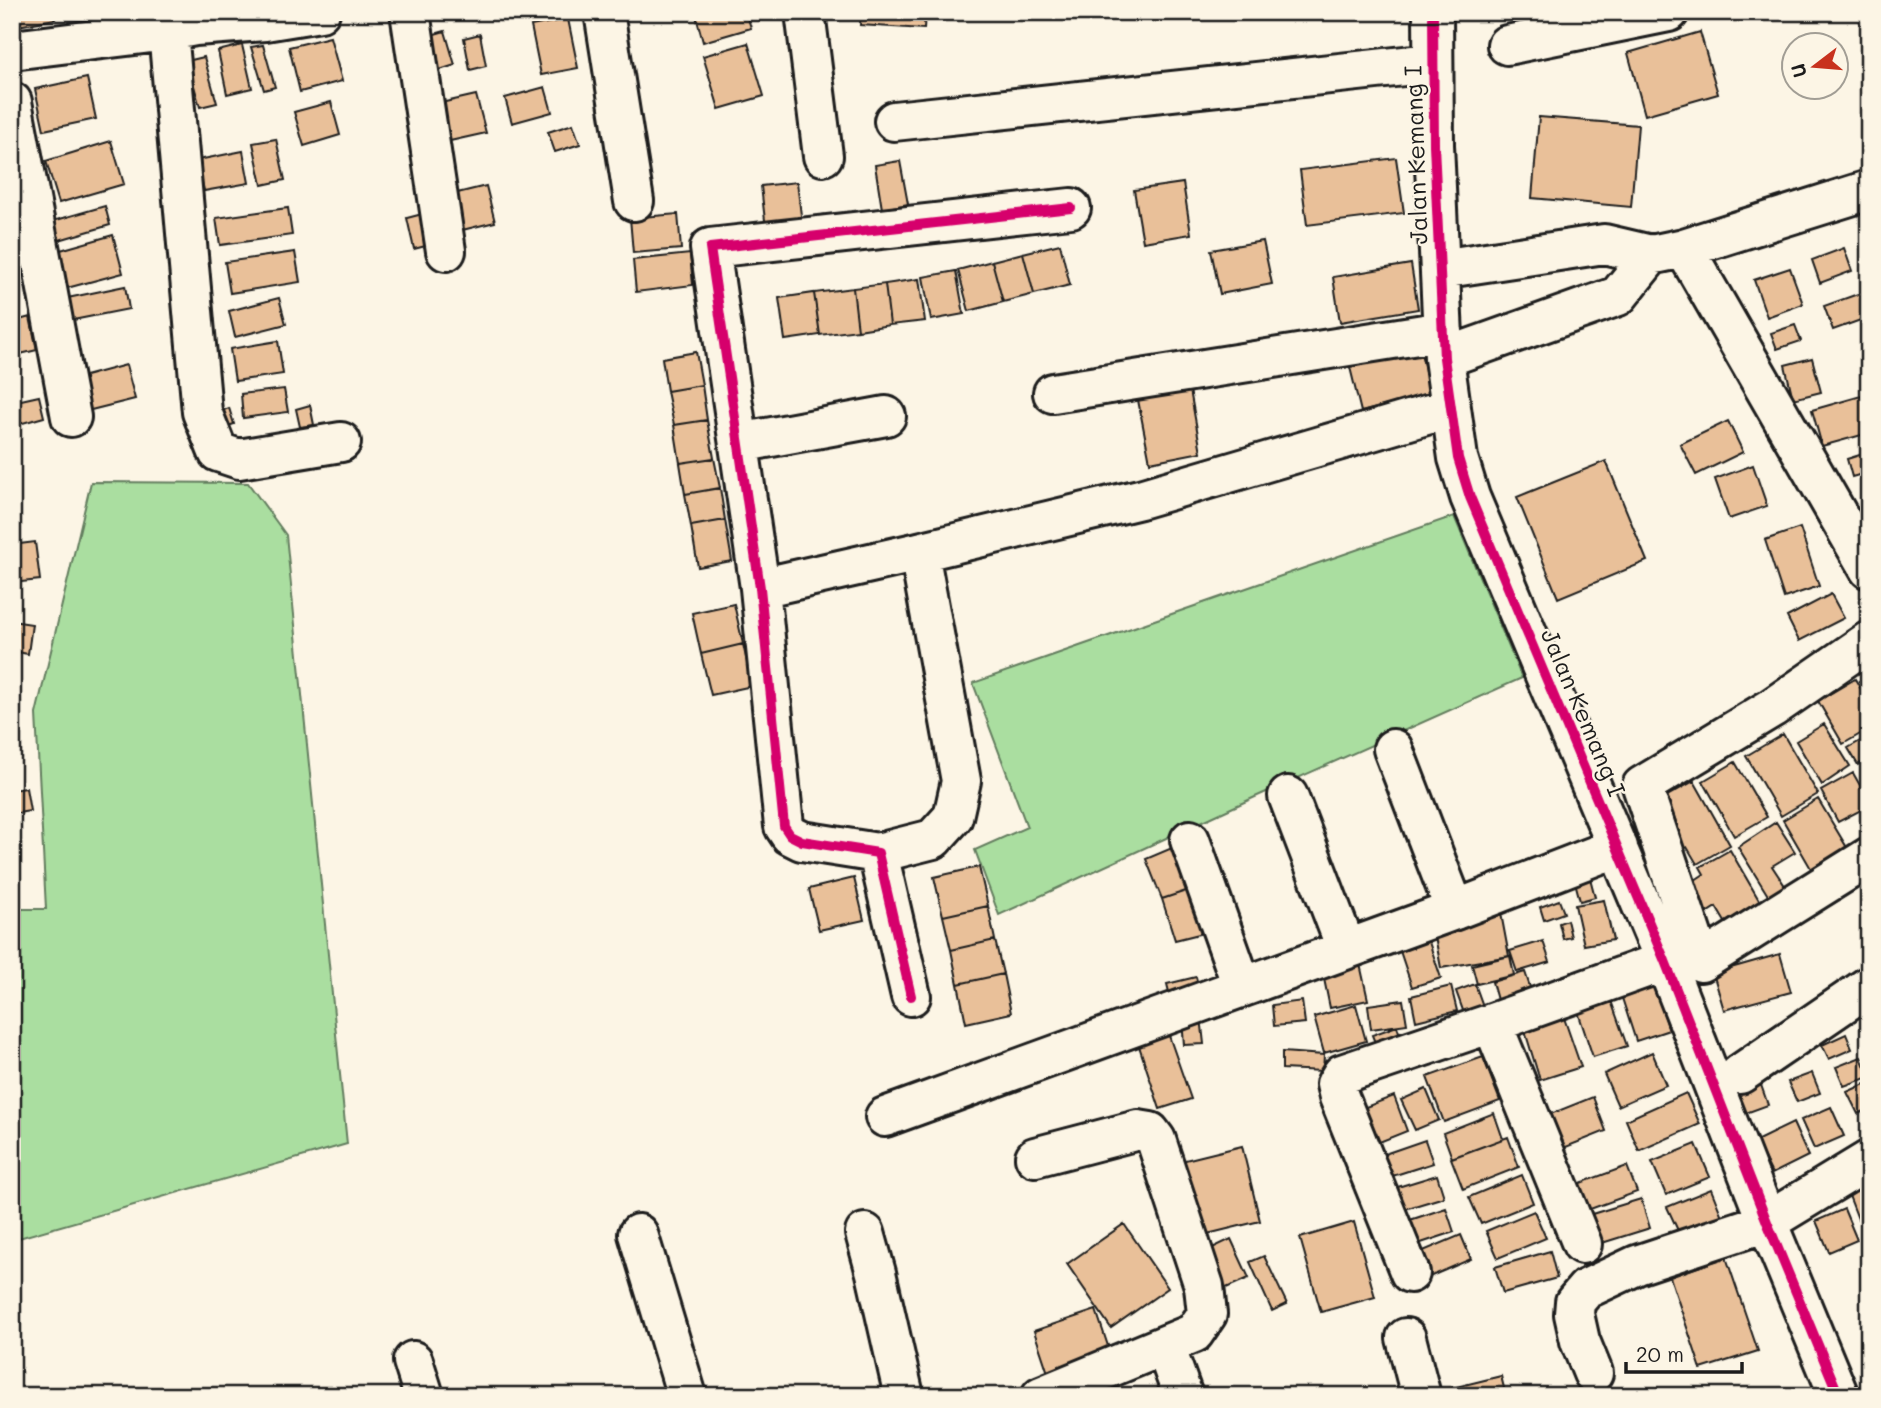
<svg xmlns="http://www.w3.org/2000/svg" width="1881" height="1408" font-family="Mali,sans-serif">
<rect width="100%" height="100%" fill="#fcf5e5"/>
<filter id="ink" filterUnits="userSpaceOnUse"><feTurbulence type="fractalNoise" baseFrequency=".0143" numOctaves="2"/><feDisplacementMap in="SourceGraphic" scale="14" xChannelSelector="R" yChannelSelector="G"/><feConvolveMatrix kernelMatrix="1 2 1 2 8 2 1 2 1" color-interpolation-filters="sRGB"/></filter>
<g filter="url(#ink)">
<path fill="#aadea0" stroke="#637d5e" stroke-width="2" d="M91 482 248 483 286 535 347 1144 12 1240V909H46L36 714Z
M1454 516 1522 678 1253 798 999 915 975 850 1027 827 973 683Z"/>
<path fill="#e9c099" stroke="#1c1c1c" stroke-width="2" d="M12 12H53L55 19 12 27Z
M695 12H746L751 28 703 42Z
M861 12H925L924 29 860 25Z
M568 19 578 68 541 75 531 26Z
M445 31 455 65 427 74 417 39Z
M1700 32 1718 94 1645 115 1628 53Z
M480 34 486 66 470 70 464 38Z
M330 37 342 81 300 92 289 47Z
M748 43 764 96 719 109 703 56Z
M242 45 252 88 227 94 218 51Z
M263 45 275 87 264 90 251 47Z
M204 57 217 103 200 107 187 61Z
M87 78 96 119 44 130 35 89Z
M545 87 552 112 512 123 505 98Z
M476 95 486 133 441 143 432 105Z
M331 102 340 135 304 146 294 112Z
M1539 117 1638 125 1631 207 1532 198Z
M573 124 580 144 555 152 548 132Z
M276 139 285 180 262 185 253 143Z
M111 141 124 184 59 203 46 161Z
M243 151 249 183 204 191 198 160Z
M1396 158 1404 213 1307 225 1300 170Z
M900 161 908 204 882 209 875 165Z
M797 182 802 224 766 229 761 186Z
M1183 183 1191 234 1143 242 1134 190Z
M486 186 495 222 446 234 437 198Z
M105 206 110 225 59 240 53 221Z
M288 208 292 235 220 245 216 218Z
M430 212 437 243 414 249 407 218Z
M678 214 681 249 633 253 630 218Z
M16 227 21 247 12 248V228Z
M113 235 123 273 67 288 57 251Z
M1263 241 1272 284 1220 294 1211 250Z
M1060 244 1070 285 1034 294 1023 253Z
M1844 248 1852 271 1820 283 1812 260Z
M295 252 300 282 230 293 225 262Z
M1023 253 1034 294 1003 302 992 261Z
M690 254 693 285 636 292 633 260Z
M992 261 1003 302 969 311 958 270Z
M1411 264 1418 309 1340 322 1333 277Z
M1790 268 1803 304 1767 317 1754 280Z
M956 271 964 314 931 320 923 277Z
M919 279 925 321 890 325 885 284Z
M885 284 890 325 858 330 853 288Z
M125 286 129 309 63 322 58 300Z
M853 288 858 330 820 335 814 293Z
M1869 290V317L1833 330 1824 306Z
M814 293 820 335 785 340 779 298Z
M279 298 286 324 235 337 229 311Z
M30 317 37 350 12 356V322Z
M1795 325 1801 341 1777 349 1771 333Z
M1417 337 1431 394 1361 412 1347 355Z
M278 341 283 374 235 381 230 349Z
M696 352 702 385 667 391 662 358Z
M1812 358 1821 392 1793 399 1785 365Z
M126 365 135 399 83 412 74 379Z
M702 385 707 420 674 425 667 391Z
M284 389 288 412 243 418 241 394Z
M1190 390 1201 452 1150 462 1138 400Z
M1868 394 1869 433 1822 446 1812 410Z
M39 396 44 417 12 426V402Z
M310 405 314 425 300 427 296 409Z
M229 408 234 424 219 429 213 414Z
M707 420 714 458 680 463 674 425Z
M1728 421 1743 452 1696 475 1680 444Z
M1869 452V472L1852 477 1847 459Z
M714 458 720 488 685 494 680 463Z
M1606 461 1647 561 1558 598 1517 497Z
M1753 465 1767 506 1729 519 1715 479Z
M720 488 725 520 691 526 685 494Z
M725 520 732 561 698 567 691 526Z
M1800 528 1819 586 1784 598 1765 540Z
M35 542 40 580 12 583V545Z
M1831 594 1844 618 1799 641 1787 617Z
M734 604 743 644 701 654 692 613Z
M12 621 32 624 28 654 12 651Z
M743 644 752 686 711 695 701 654Z
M1869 675V697L1859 681Z
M1855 679 1869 703V729L1843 744 1818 701Z
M1824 724 1850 766 1822 785 1796 741Z
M1783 734 1818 794 1781 816 1746 756Z
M1869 736V759L1858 765 1848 748Z
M1735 762 1767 817 1734 836 1703 781Z
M1853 773 1869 801V806L1838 822 1821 791Z
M1694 781 1730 845 1697 864 1687 847 1676 853 1662 799Z
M26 788 30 811 12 814V790Z
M1818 799 1849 851 1813 872 1783 820Z
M1776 822 1795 852 1772 866 1789 892 1772 902 1738 847Z
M1186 842 1201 886 1162 899 1146 859Z
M1730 850 1763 907 1728 927 1716 907 1703 915 1686 886 1704 874 1700 867Z
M979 867 988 906 943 916 934 877Z
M854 878 864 920 819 930 809 889Z
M1590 878 1595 897 1580 901 1575 882Z
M1201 886 1215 930 1175 940 1162 899Z
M1559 900 1564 913 1544 920 1540 907Z
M1604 900 1613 940 1584 945 1575 905Z
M988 906 995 940 951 950 943 916Z
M1500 908 1509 956 1441 968 1432 920Z
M1567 920 1571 937 1563 939 1559 923Z
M1426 933 1441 978 1412 987 1397 942Z
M995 940 1003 974 958 984 951 950Z
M1543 941 1550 962 1517 972 1510 951Z
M1780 954 1791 992 1724 1010 1713 973Z
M1358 955 1368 1000 1330 1008 1321 964Z
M1510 956 1514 975 1477 984 1472 965Z
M1525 972 1531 990 1497 1000 1492 982Z
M1003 974 1011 1013 966 1023 958 984Z
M1196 977 1201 996 1172 1004 1167 984Z
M1475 984 1484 1009 1465 1016 1456 991Z
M1654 984 1669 1030 1636 1041 1621 995Z
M1451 986 1457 1011 1416 1021 1411 996Z
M1609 995 1627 1046 1593 1057 1576 1006Z
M1403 1000 1407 1024 1371 1029 1368 1005Z
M1302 1001 1305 1023 1274 1026 1272 1005Z
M1356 1005 1366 1041 1324 1053 1314 1017Z
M1563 1015 1581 1067 1540 1080 1524 1028Z
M1201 1017 1204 1044 1184 1045 1182 1019Z
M1397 1026 1402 1041 1378 1050 1372 1035Z
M1167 1030 1191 1099 1160 1109 1137 1040Z
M1846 1034 1852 1049 1829 1059 1822 1045Z
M1282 1052 1324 1055 1323 1071 1282 1069Z
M1652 1052 1666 1085 1618 1106 1604 1074Z
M1483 1057 1500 1101 1444 1122 1427 1077Z
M1861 1057 1869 1077 1844 1086 1836 1067Z
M1812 1073 1820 1093 1797 1102 1788 1082Z
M1869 1082V1109L1858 1114 1847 1092Z
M1761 1085 1768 1105 1746 1113 1738 1093Z
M1426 1089 1439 1120 1415 1130 1401 1100Z
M1686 1093 1700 1124 1639 1151 1626 1120Z
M1394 1096 1407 1131 1377 1143 1363 1108Z
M1593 1097 1606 1131 1556 1151 1543 1117Z
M1831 1107 1844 1136 1814 1149 1801 1120Z
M1494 1113 1503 1139 1452 1158 1443 1133Z
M1793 1123 1808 1156 1772 1174 1756 1141Z
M1508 1137 1519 1167 1463 1189 1451 1158Z
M1425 1140 1433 1163 1383 1179 1376 1157Z
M1696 1144 1710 1177 1666 1195 1652 1162Z
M1242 1146 1260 1221 1191 1238 1173 1163Z
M1627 1166 1637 1192 1582 1212 1572 1186Z
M1437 1175 1444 1197 1395 1212 1388 1190Z
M1522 1175 1533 1203 1481 1224 1469 1197Z
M1869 1185V1215L1858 1219 1848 1193Z
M1711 1189 1723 1219 1681 1237 1667 1207Z
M1641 1199 1650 1228 1602 1243 1592 1214Z
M1446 1208 1454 1232 1412 1246 1404 1222Z
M1844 1209 1857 1240 1829 1252 1816 1221Z
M1534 1211 1546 1238 1498 1258 1486 1231Z
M1354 1222 1375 1297 1321 1312 1300 1238Z
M1124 1224 1168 1288 1111 1328 1067 1264Z
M1461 1235 1471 1259 1420 1281 1409 1257Z
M1231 1239 1249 1278 1224 1289 1206 1251Z
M1550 1251 1557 1278 1503 1293 1495 1267Z
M1264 1256 1287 1304 1272 1311 1250 1262Z
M1726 1257 1758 1351 1701 1369 1670 1277Z
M1096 1310 1111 1355 1049 1376 1034 1331Z
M1501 1376 1506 1396H1450L1448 1389Z
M1869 1385V1396H1861L1858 1388Z"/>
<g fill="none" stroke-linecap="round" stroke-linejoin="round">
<defs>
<path id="minor" d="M166 12 168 31 195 26 265 21 320 12
M410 12 446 251
M604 12 634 201
M805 12 823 156
M1433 12 1434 145 1444 358 1458 458 1470 497 1665 961 1767 1222 1839 1396
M1507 45 1669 12
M12 50 168 31 202 412 218 452 239 459 341 442
M12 102 71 417
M894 121 1432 63
M1684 248 1869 569
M1440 269 1604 244 1651 255 1684 248 1869 190
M1444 358 1618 296 1651 255
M1053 393 1443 331
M739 443 886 416
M760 588 919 552
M1869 641 1772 708 1642 786 1701 962 1869 857
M1393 749 1455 910
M1288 796 1346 948
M1190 840 1242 986
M878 853 933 839 953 817 961 781 919 552 1140 499 1450 408
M911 996 878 853 802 841 790 835 784 826 760 588 710 248 1071 208
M1740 1074 1869 986
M885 1117 1455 910 1618 847
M1035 1157 1138 1130 1150 1132 1156 1140 1204 1286 1207 1314 1194 1333 1041 1396
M865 1233 876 1273 904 1396
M638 1234 687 1396
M1582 1244 1492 1023 1665 961
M1410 1273 1339 1097 1336 1084 1342 1074 1492 1023
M1406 1338 1421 1396
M1165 1346 1183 1396
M413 1361 424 1396
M1593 1373 1580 1341 1574 1314 1575 1302 1586 1289 1637 1265 1767 1222 1869 1160"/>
</defs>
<use href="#minor" stroke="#1c1c1c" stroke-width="44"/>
<use href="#minor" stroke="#fcf5e5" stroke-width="38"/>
<defs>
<path id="cycleway" d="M1433 12 1434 145 1444 358 1458 458 1470 497 1665 961 1767 1222 1839 1396
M911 996 878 853 802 841 790 835 784 826 760 588 710 248 1071 208"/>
</defs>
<use href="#cycleway" stroke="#fcf5e5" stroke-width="15"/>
<use href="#cycleway" stroke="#d6006c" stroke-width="10"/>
</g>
</g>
<g text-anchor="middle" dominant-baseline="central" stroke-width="5" stroke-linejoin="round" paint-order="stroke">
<g font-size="24" fill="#1c1c1c" stroke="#fcf5e5">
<text transform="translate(1415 155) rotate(-92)">Jalan Kemang I</text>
<text transform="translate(1584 712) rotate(67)">Jalan Kemang I</text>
</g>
</g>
<rect width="1881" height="1408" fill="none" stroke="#fcf5e5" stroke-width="42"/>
<rect x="21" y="21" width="1839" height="1366" fill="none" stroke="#1c1c1c" stroke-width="2.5" filter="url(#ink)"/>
<g transform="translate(1815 66) rotate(254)"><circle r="33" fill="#fcf5e5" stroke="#a29e95" stroke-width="2"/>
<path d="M0-5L12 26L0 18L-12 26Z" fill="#c8321e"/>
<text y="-10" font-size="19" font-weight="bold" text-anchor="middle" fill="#1c1c1c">U</text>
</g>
<path d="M1626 1362v10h116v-10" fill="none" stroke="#1c1c1c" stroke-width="3.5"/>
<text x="1636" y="1362" font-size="21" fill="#1c1c1c" stroke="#fcf5e5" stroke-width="5" paint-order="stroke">20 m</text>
</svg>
